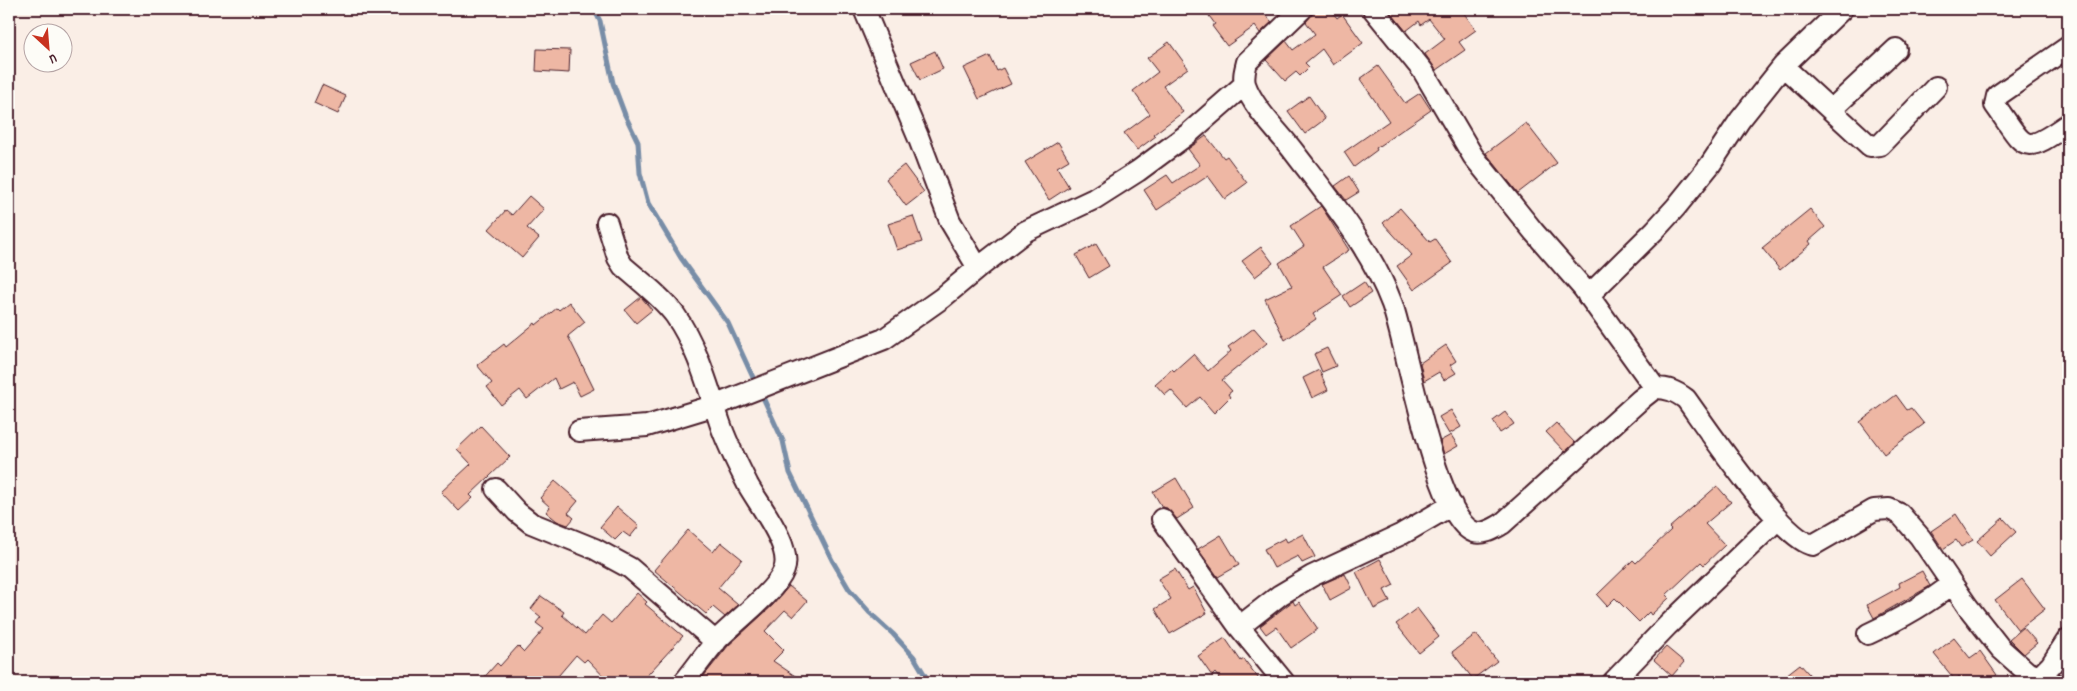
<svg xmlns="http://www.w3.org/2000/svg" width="2077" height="691" font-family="Dekko,sans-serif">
<rect width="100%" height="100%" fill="#faeee6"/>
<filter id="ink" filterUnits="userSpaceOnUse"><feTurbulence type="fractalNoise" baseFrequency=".02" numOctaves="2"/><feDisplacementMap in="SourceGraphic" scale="10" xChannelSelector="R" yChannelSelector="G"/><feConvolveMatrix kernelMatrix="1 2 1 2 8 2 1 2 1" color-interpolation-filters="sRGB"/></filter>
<g filter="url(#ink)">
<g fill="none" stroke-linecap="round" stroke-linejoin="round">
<path stroke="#788da7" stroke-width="5" d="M594 9 600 21 613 83 625 115 638 142 640 173 648 203 681 258 728 323 756 384
M760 391 783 441 790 473 832 560 849 589 870 613 893 634 914 657 929 682"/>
</g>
<path fill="#eeb7a4" stroke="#4a1f2b" d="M1204 9H1260L1272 22 1260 33 1255 26 1227 46 1212 26 1215 24Z
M1314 9H1330L1337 18 1342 14 1363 43 1333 65 1322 49 1305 63 1309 67 1300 76 1296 72 1285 81 1266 60 1286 41 1293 50 1315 34 1306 22 1313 13Z
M1388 9H1461L1476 30 1459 42 1465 50 1436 70 1425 54 1445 39 1429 19 1421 25 1419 21 1406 31Z
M1169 42 1188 68 1163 86 1183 112 1154 134 1156 136 1137 150 1124 133 1150 114 1133 91 1158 72 1147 58Z
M537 49 570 50 569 73 536 71Z
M935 51 943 69 920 80 911 62Z
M990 56 997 71 1003 68 1011 84 979 99 964 68Z
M1378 66 1405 103 1420 93 1431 110 1376 148 1377 150 1354 167 1344 152 1389 121 1360 79Z
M322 85 346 96 338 114 314 103Z
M1309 96 1325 119 1305 134 1288 111Z
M1526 123 1557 163 1518 193 1486 153Z
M1206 136 1224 158 1227 156 1247 183 1225 199 1208 176 1157 210 1144 190 1167 175 1173 183 1200 165 1188 149Z
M1058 142 1069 160 1057 167 1069 187 1049 200 1025 162Z
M904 165 924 192 906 206 886 179Z
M1349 176 1359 192 1346 200 1335 186Z
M529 196 544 209 527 228 539 238 522 258 489 229 506 210 512 215Z
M1321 206 1349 250 1323 267 1342 295 1313 314 1316 319 1285 340 1265 299 1292 286 1279 263 1304 246 1291 226Z
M1400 208 1430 242 1435 239 1452 263 1414 290 1397 266 1412 255 1383 223Z
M1810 209 1825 227 1809 241 1811 244 1780 270 1762 248Z
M913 216 922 242 897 250 888 224Z
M1096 244 1109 266 1089 278 1076 255Z
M1261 247 1273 263 1255 277 1242 261Z
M1364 282 1371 293 1350 307 1343 296Z
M641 297 652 310 636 323 625 310Z
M569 302 585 322 568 336 594 389 580 396 573 382 559 389 554 378 527 399 520 390 501 405 487 387 492 383 477 365 504 344 506 347 535 323 536 325 557 308 559 310Z
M1254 328 1267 343 1222 380 1232 391 1228 394 1230 397 1214 413 1200 397 1187 408 1171 390 1165 395 1155 384 1172 369 1174 371 1193 354 1208 371 1231 351 1228 347Z
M1446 345 1456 361 1450 365 1456 373 1444 380 1439 372 1424 381 1420 363Z
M1327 348 1336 366 1322 372 1314 354Z
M1319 370 1328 390 1312 398 1303 378Z
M1896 395 1907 410 1911 408 1924 424 1884 454 1860 422Z
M1451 410 1461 427 1449 434 1439 417Z
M1505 412 1514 424 1500 433 1493 421Z
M1556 423 1575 443 1565 452 1546 432Z
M481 426 510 457 470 495 473 498 459 511 441 492 471 464 457 449Z
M1451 435 1458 446 1444 454 1440 441Z
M1176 478 1194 508 1177 519 1167 508 1162 507 1153 492Z
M555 481 578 501 568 513 574 518 568 525 557 521 546 512 550 507 540 498Z
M1717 486 1731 502 1705 524 1725 545 1704 565 1701 562 1666 595 1669 598 1651 615 1649 612 1639 622 1615 598 1607 606 1597 595 1633 560 1636 563 1671 530 1669 528Z
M617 507 639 526 630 537 623 532 615 540 600 527Z
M1956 514 1973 540 1961 547 1956 540 1943 549 1931 531Z
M2003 518 2016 532 1990 556 1977 541Z
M688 530 713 552 721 542 742 559 718 588 738 605 725 617 713 607 706 614 654 570Z
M1303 534 1315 557 1302 563 1298 556 1274 568 1264 549 1285 538 1287 542Z
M1221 535 1239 565 1218 577 1198 549Z
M1380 559 1394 585 1384 590 1390 601 1374 609 1356 572Z
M1175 569 1188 590 1193 587 1207 613 1170 634 1155 609 1171 599 1158 579Z
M1922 571 1930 586 1874 618 1867 605 1900 587 1899 583Z
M1345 574 1352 588 1330 600 1322 584Z
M2022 579 2045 609 2018 630 1995 600Z
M789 586 807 601 793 617 785 610 765 631 784 650 773 661 804 682H699L728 646 773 605Z
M637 593 647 602 645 604 683 636 641 682H609L587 659 584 662 576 655 553 682H480L497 663 500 666 518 646 524 652 544 629 536 623 541 617 531 609 541 596 564 612 562 615 585 635 602 615 611 623Z
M1293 601 1295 605 1299 602 1318 629 1291 648 1276 627 1266 634 1260 626Z
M1417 608 1439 637 1419 653 1396 624Z
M2023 627 2037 643 2024 654 2009 639Z
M1476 634 1497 661 1473 679 1452 652Z
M1225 638 1241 661 1244 659 1261 682H1222L1215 673 1212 676 1198 656Z
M1954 638 1970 658 1980 651 1997 675 1986 682H1964L1959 676 1955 680 1934 654Z
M1666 647 1684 662 1672 676 1654 660Z
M1800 664 1816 682H1777Z"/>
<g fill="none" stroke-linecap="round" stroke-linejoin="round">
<defs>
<path id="minor" d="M864 9 919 139 950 221 978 268 1026 231 1094 199 1138 171 1188 134 1245 84
M1302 9 1247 62C1245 70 1243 76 1245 84 1253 108 1279 132 1294 152 1329 198 1371 248 1392 304 1406 342 1436 520 1474 532 1484 535 1493 529 1502 524L1641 399 1655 388C1668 388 1675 391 1686 399 1707 428 1782 540 1813 545L1874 510 1889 509 1900 514 1920 537 1968 607 2001 649 2027 672 2052 682
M1373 9 1423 71 1473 156 1534 232 1583 288 1655 388
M2068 47 1997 96 1995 105C2026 148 2021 157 2068 124
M1783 66 1842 9
M1831 110 1896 49
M607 223 618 258 623 266C640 281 661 296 675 315 697 346 708 387 720 423 727 444 738 465 748 485 759 505 793 547 784 570 776 591 736 621 719 638 706 652 696 668 684 682
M1588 296 1655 230 1676 207 1710 165 1740 120 1783 66 1870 146 1880 145 1936 87
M579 431 647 426 716 405 884 339 942 298 978 268
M496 489 517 512 531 523 595 549 630 568 716 642
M1162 519 1239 627 1284 682
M1239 627 1280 595 1312 576 1402 534 1452 505
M1868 634C1898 620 1926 605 1952 584
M1613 682 1668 625 1778 519
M2034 682 2051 665 2068 639"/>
</defs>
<use href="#minor" stroke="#4a1f2b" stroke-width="24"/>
<use href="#minor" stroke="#fdfcf7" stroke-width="20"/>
</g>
</g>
<rect width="2077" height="691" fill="none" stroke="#fdfcf7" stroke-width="30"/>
<rect x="15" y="15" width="2047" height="661" fill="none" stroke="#4a1f2b" stroke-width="2" filter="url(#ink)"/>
<g transform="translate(48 48) rotate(154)"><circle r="24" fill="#fdfcf7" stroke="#b5a4a5"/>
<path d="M0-4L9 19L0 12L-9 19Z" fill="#c8321e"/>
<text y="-8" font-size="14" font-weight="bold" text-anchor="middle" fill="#4a1f2b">U</text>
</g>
</svg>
